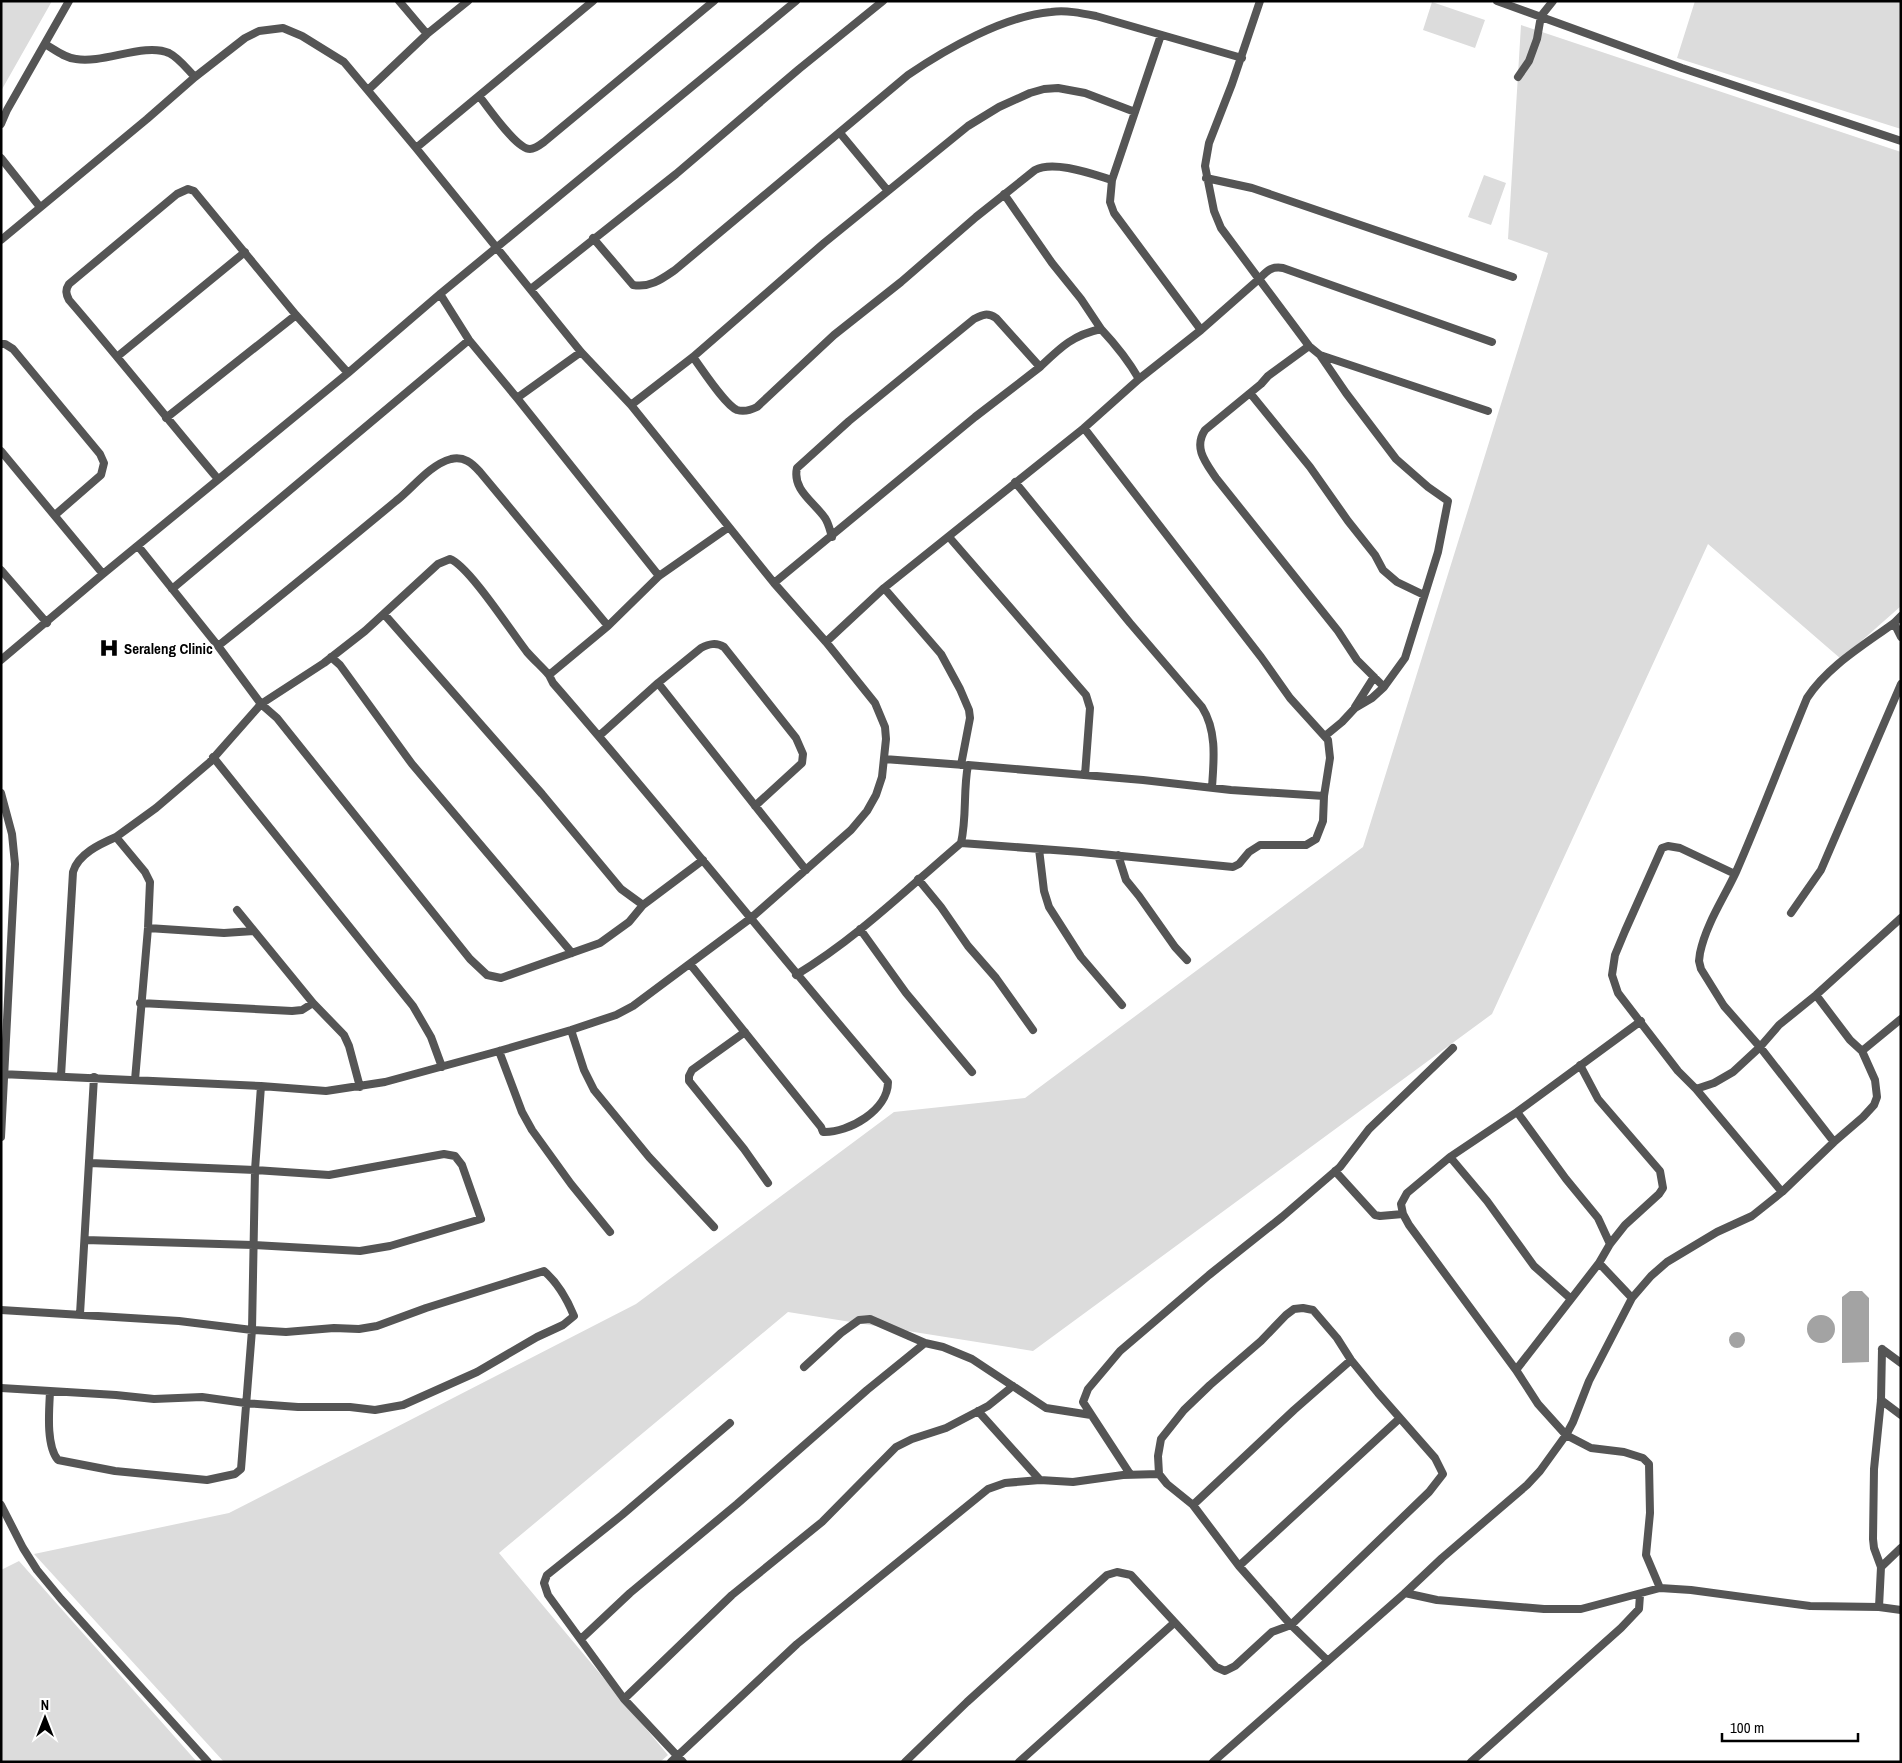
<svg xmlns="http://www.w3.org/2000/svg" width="1902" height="1763" font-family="'Archivo Narrow',sans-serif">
<rect width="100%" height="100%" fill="#fff"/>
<path fill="#dcdcdc" d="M1 1H52L1 91Z
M1695 1H1901V129L1677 58Z
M1432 2 1485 20 1475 48 1423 30Z
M1521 25 1901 152V606L1841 659 1708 544 1492 1014 1033 1351 788 1312 499 1553 668 1755 660 1762H224L34 1554 229 1513 636 1304 894 1112 1025 1098 1363 847 1548 253 1508 239Z
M1484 175 1506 183 1491 225 1468 217Z
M19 1561 197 1762H1V1570Z"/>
<path fill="#a3a3a3" d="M1850 1291H1862L1869 1298V1362L1842 1363V1297Z
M1807 1329a14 14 0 1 1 28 0a14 14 0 1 1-28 0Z
M1729 1340a8 8 0 1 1 16 0a8 8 0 1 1-16 0Z"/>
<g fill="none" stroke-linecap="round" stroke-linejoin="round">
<path stroke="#555" stroke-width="8" d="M399 1 427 34
M1497 1 1682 68 1901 141
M1161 35 1112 180 1110 202 1114 213 1201 330
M45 44C55 50 65 58 76 59 103 64 145 42 169 53 179 58 187 69 195 77
M1518 77 1529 61 1537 39 1541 16 1553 1
M368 90 427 34 468 1
M479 96C489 108 516 149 530 149 535 149 540 145 544 142L714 1
M1 124 7 110 69 1
M840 133 888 191
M416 148 593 1
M1 158 40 207
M1206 178 1252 188 1513 277
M1004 194 1052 263 1081 299 1101 329
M593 238 633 285C650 288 662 279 675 270L908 75C946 49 1004 16 1051 12 1066 10 1081 13 1096 16L1242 58
M1 240 147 119 195 77 245 38 259 31 283 28 302 36 344 62 416 148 581 352 631 405 774 583 826 642 875 703 885 727 886 739 882 777 876 795 867 811 851 830 751 918 633 1006 616 1015 571 1030 499 1051 385 1082 326 1091 261 1086 1 1074
M531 289 676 174 799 69 883 1
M440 294 469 340 517 398 659 576
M1 344H5L13 349 100 454 104 463 101 475 55 515
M1309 346 1268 376 1261 384 1205 430C1193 448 1206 463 1216 478L1338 631 1357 660 1384 687
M1320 355 1346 393 1396 459 1428 487 1448 501 1438 552 1405 658 1384 687 1372 698 1355 708 1342 722 1325 736
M118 356 245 252
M693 357C702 369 725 405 737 410 744 412 751 410 757 407L834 335 901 282 976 217 1035 170C1054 160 1092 174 1112 180
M1250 393 1310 467 1348 521 1375 555 1383 570 1397 582 1424 595
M517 398 581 352
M631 405 693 357 824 243 968 126 999 107 1030 93 1044 89 1058 88 1085 93 1135 112
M1488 411 1320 355 1309 346 1259 279C1267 271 1271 266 1283 268L1492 342
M166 418 296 315
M1 451 103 574
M218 479C168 420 120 359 69 300 66 294 65 290 69 284L177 194 188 189 194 191 296 315 348 373
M1015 482 1130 623 1202 707C1217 731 1214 759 1212 787
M832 537C830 531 829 524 825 518 814 502 792 490 797 468L849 421 974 319C982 315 987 312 996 318L1040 367C1061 347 1073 335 1101 329 1116 345 1128 360 1139 379
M949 537 1086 695 1090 708 1085 775
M138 546 218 646 261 704 277 718 470 959 487 975 501 978 600 943 629 922 643 905 703 860
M1 570 47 623
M774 583 975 417 1040 367
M884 588 941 654 960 689 969 710 970 718 961 765
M172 589 469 340
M384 614 542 794 621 889 643 905
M1894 623 1901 637
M826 642 884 588 1084 428 1139 379 1201 330 1259 279 1221 228 1214 211 1205 166 1209 143 1232 84 1260 1
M218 646C278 598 337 550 396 501 413 488 429 465 451 459 464 456 472 463 480 472L608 626
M331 657 340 665 412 764 572 953
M1 660 103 574 348 373 440 294 796 1
M658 683 806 870
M1355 707 1374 677
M599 736 658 683 701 648C709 644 716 642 724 647L796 738 803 754 802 763 755 806
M213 757 413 1006 431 1037 442 1067
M884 759 964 765
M1 793 12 834 15 864 1 1137
M116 837 156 808 210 762 261 704 324 663 365 631 438 564 450 559C469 566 512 633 527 652 534 660 542 667 549 675
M961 843C967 817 963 791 968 765L1143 780 1231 790 1324 796
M1039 849 1044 891 1049 907 1081 957 1122 1005
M1118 855 1126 880 1139 896 1175 947 1187 960
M1735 874 1680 848 1668 846 1662 848 1625 931 1615 955 1612 975 1618 993 1678 1071 1696 1089 1782 1192
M918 879 941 907 968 946 996 978 1033 1030
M237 910 313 1003 344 1035 349 1046 360 1087
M1791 913 1821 870 1901 684
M148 928 224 933 254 931
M860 929 906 993 972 1072
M690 964 821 1127 823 1132C849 1133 888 1110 888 1082 775 950 667 814 553 683L549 675 608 626 659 576 729 527
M796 975C856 939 908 888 961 843L1081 852 1233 867 1239 864 1249 852 1260 845H1306L1316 839 1323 821 1324 796 1330 758 1328 740 1290 698 1261 657 1084 428
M1816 995 1850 1040 1862 1051
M140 1003 292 1011 302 1010 313 1003
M1641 1021 1517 1112 1450 1157 1407 1193 1401 1204 1403 1214 1409 1225 1516 1370 1538 1404 1566 1435 1591 1448 1624 1452 1643 1458 1649 1464 1650 1513 1646 1555 1660 1588
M571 1030 584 1070 594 1090 649 1157 714 1227
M745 1032 692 1070 689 1076V1081L744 1149 768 1183
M499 1051 522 1112 532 1130 571 1184 610 1232
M61 1076 73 872C78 854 100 844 116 837L145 872 150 882 148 928 135 1080
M1696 1089 1714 1083 1733 1072 1760 1047 1779 1025 1816 995 1901 918
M1517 1112 1566 1179 1598 1218 1610 1244
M1834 1142 1760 1047 1724 1006 1701 969 1699 961 1700 953C1706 924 1724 898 1736 872 1761 815 1783 756 1807 698 1828 666 1864 645 1894 623L1901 616
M1450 1157 1487 1201 1534 1266 1570 1298
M1335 1171 1375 1215 1380 1216 1403 1214
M85 1240 253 1245 360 1251 390 1246 481 1219 462 1165 455 1156 444 1154 329 1175 255 1170 90 1163
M1599 1263 1632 1298
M1 1310 179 1321 252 1330 286 1332 334 1328 359 1329 377 1326 426 1308 544 1271C558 1283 567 1299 574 1316L563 1325 537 1337 477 1372 403 1405 375 1410 350 1407H298L245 1403 202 1397 154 1399 116 1395 1 1388
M80 1314 94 1077
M1882 1349 1901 1363
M804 1367 841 1333 859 1320 870 1319 925 1343 943 1347 972 1359 1046 1408 1091 1415
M1516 1370 1599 1263 1610 1244 1625 1225 1659 1194 1663 1188 1660 1171 1598 1099 1580 1065
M50 1392C49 1411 46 1446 58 1460L115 1471 207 1480 235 1474 241 1469 252 1330 255 1170 261 1086
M1881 1400 1901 1415
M978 1411 1040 1480
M1130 1474 1083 1402 1088 1389 1120 1351 1209 1275 1282 1217 1340 1167 1369 1129 1453 1048
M1 1505 23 1548 37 1570 61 1599 208 1762
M1193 1505 1294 1410 1351 1360
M1239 1566 1400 1418
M1881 1567 1874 1548 1873 1539 1874 1469 1881 1400 1882 1349
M1405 1593 1437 1600 1544 1609H1581L1660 1588 1691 1590 1810 1606 1879 1607 1901 1610
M1879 1607 1881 1567 1901 1548
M581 1639 630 1593 737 1504 867 1390 925 1343
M624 1699 732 1595 822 1522 896 1447 912 1439 946 1428 988 1406 1013 1386
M671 1762 797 1644 988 1489 1005 1483 1040 1480 1073 1482 1123 1475 1159 1474
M683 1762 624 1699 548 1595 544 1583 547 1575 622 1515 730 1423
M905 1762 967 1702 1107 1575 1117 1572 1131 1575 1216 1667 1225 1671 1235 1666 1272 1632 1291 1625 1429 1492 1443 1474 1435 1458 1378 1393 1351 1360 1337 1338 1313 1310 1303 1308 1294 1309 1286 1315 1261 1341 1210 1385 1184 1410 1161 1439 1158 1456 1159 1474 1167 1484 1193 1505 1239 1566 1291 1625 1328 1661
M1019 1762 1174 1623
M1213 1762 1405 1593 1442 1558 1527 1485 1540 1471 1566 1435 1573 1422 1589 1381 1632 1298 1651 1276 1667 1262 1717 1232 1752 1216 1782 1192 1834 1142 1863 1117 1874 1105 1877 1097 1875 1080 1862 1051 1901 1019
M1471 1762 1621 1628 1639 1609 1640 1595"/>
</g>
<defs>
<symbol id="hospital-bare" viewBox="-9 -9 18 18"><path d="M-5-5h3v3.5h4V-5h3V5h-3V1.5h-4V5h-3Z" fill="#000" stroke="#fff" stroke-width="2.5" paint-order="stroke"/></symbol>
</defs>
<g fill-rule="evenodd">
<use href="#hospital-bare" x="95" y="634" width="28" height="28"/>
</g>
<g text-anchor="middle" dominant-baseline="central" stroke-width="4.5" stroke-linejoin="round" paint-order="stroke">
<g font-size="15" font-weight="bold" fill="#000" stroke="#fff" text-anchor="start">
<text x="124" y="648">Seraleng Clinic</text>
</g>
</g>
<rect width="1902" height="1763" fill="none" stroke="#000000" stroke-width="5"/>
<g transform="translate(45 1718)" stroke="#ffffff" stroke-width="4" paint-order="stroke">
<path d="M0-4L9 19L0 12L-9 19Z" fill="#000000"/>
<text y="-8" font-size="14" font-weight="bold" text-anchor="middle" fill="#000000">N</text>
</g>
<path d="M1722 1733v8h136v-8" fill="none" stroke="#000000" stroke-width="2.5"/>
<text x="1730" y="1733" font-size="15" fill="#000000" stroke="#ffffff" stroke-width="4" paint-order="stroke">100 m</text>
</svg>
